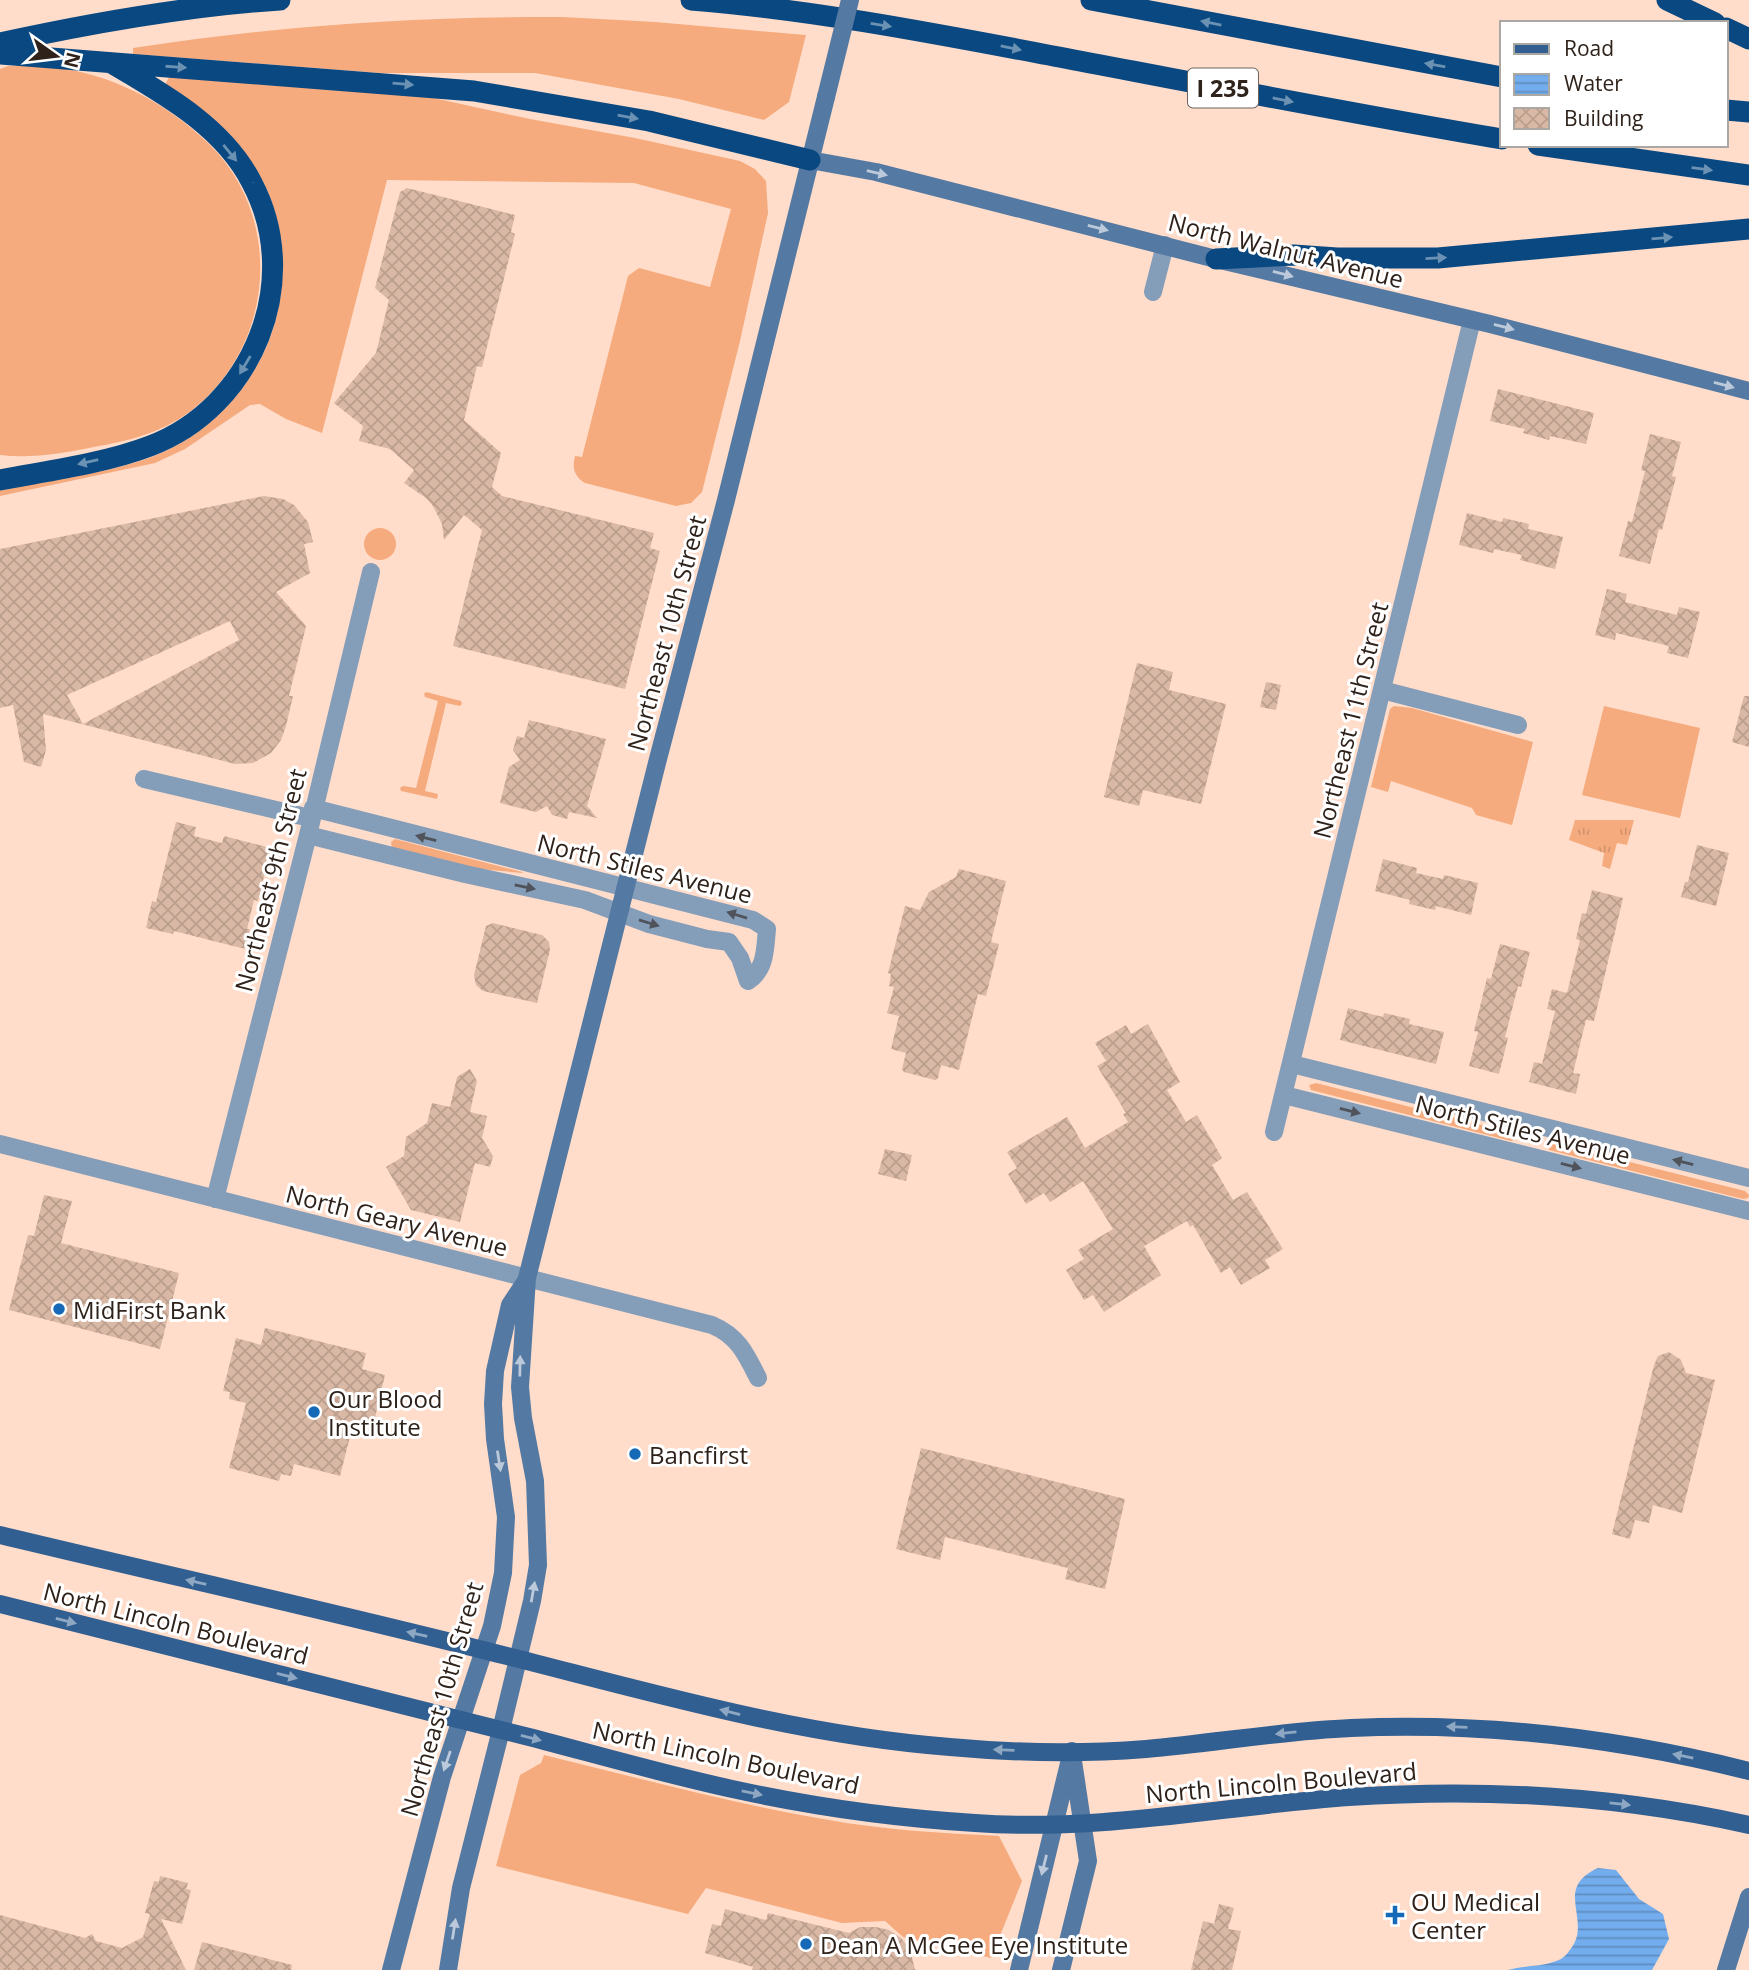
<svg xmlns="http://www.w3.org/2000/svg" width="1749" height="1970" font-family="'Open Sans',sans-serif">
<defs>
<pattern id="park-tufts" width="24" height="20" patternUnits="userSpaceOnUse" patternTransform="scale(1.75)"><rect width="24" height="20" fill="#f6ab7e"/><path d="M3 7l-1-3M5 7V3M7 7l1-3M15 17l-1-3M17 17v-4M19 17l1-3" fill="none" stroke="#d3936c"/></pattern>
<pattern id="water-rules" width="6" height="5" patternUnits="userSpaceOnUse" patternTransform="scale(1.75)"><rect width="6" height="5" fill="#73adee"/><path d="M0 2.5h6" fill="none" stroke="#5f8cc0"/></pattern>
<pattern id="building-cross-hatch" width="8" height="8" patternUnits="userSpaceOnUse" patternTransform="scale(1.75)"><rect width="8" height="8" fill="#d9b8a5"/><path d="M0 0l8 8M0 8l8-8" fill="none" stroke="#bb9e8d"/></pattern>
</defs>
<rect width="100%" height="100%" fill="#ffddca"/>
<path fill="#f6ab7e" d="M563 17 655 22 806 35 789 102 764 120 679 99 535 73H380L133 54V48C276 26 419 16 563 17Z
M8 66C22 66 36 66 50 67 109 72 167 103 209 144 286 219 274 350 188 413 160 433 128 441 94 447 63 453 32 459 0 455V69Z
M169 77 420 95 530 119 635 138 740 161 755 169 766 181 768 213 740 341 702 492 691 503 676 506 585 483C574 476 572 468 575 456L582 457 628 276 639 268 710 287 731 209 634 183 387 180 322 433 286 419 260 404 250 405 185 449 155 463 0 496V490C46 481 95 475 140 461 221 436 281 359 282 275 283 242 276 195 254 169 246 159 236 151 227 143 207 124 186 104 165 85Z
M364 544a16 16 0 1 1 32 0a16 16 0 1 1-32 0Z
M426 692 461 701 462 704 460 706 446 703 425 791 438 794 437 799 401 791 400 788 403 786 416 788 438 701 425 697 424 694Z
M1394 706 1412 708 1533 742 1512 825 1476 815 1472 808 1391 781 1388 792 1371 787 1390 709Z
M1604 706 1700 728 1680 818 1582 795Z
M395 839 522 872 523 873 468 868 392 849 391 842Z
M1316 1083 1513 1133 1516 1139 1511 1141 1311 1090 1309 1085Z
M1554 1143 1745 1191 1749 1195 1748 1198 1743 1199 1549 1150 1548 1145Z
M544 1755C639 1778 733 1804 829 1820 885 1830 942 1833 999 1836L1022 1881 991 1958 903 1937 885 1921 842 1923 706 1888 688 1914 496 1866 520 1775 541 1763Z"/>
<path fill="url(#park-tufts)" d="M1575 820H1634L1627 845 1617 843 1610 869 1602 866 1604 853 1569 840Z"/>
<path fill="url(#water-rules)" d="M1598 1868 1616 1870 1639 1899 1663 1914 1669 1939 1652 1970H1508C1524 1965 1546 1967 1561 1959 1563 1958 1568 1953 1569 1951 1595 1922 1551 1889 1598 1868Z"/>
<path fill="url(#building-cross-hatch)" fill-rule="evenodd" d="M407 188 515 215 511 232 515 234 482 367 477 366 464 420 501 453 492 487 502 496 654 533 650 548 660 551 625 689 453 646 482 530 464 515 444 540 442 524 433 506 426 498 404 483 414 470 390 449 359 441 363 426 334 403 376 353 389 300 375 288 400 192Z
M1498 389 1594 413 1586 444 1550 436 1549 440 1523 433 1525 429 1490 421Z
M1650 434 1681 442 1672 476 1676 477 1662 530 1659 529 1650 564 1619 556 1628 521 1632 522 1645 471 1641 470Z
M264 496 283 499 294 505 308 522 313 542 304 544 310 573 276 592 306 626 289 696H293L286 726 281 740 271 753 253 763 235 764 43 714 46 750 41 767 24 762 13 705 0 708V549ZM230 621 239 640 83 724 67 695Z
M1467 513 1502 522 1503 518 1529 524 1528 529 1563 537 1555 569 1520 560 1522 555 1494 549 1493 553 1459 545Z
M1607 589 1627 594 1625 602 1677 615 1679 607 1700 612 1688 658 1667 653 1669 646 1616 633 1615 640 1595 635Z
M1137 663 1173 672 1169 690 1226 704 1201 804 1143 790 1139 806 1104 797Z
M1266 682 1281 685 1276 710 1260 707Z
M1744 696H1749V747L1732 742Z
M529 720 606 739 587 806 597 818 569 812 567 819 552 815 547 806 536 812 500 803 509 767 520 760 513 750 517 736 524 738Z
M176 822 196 827 194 836 222 843 224 836 271 848 258 901 254 900 247 929H250L245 949 174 931 173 934 146 928 152 901 156 902Z
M1697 845 1729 853 1716 906 1681 897 1685 882H1688Z
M1383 859 1417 868 1416 873 1443 879 1444 875 1478 883 1471 915 1436 906 1435 910 1409 904 1410 900 1375 891Z
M959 869 1006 881 991 942 999 944 986 996 978 994 959 1070 941 1065 938 1078 935 1080 904 1072 902 1069 906 1053 891 1049 899 1016 887 1013 894 987 889 986 891 974 888 973 905 906 920 910 929 892 956 877Z
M1592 890 1623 898 1594 1021 1586 1020 1573 1073 1580 1074 1576 1094 1529 1082 1534 1062 1542 1064 1555 1011 1547 1009 1552 989 1567 993 1580 940 1576 939 1582 913 1586 914Z
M493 923 542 935 549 942 550 950 537 1003 483 991 476 985 474 975 486 926Z
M1500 944 1530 952 1521 987 1518 986 1505 1037 1508 1038 1499 1074 1469 1066 1478 1032 1474 1031 1487 978 1491 979Z
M1348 1008 1383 1017 1384 1013 1410 1019 1409 1024 1444 1032 1436 1064 1340 1040Z
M1148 1024 1180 1082 1167 1090 1186 1122 1197 1115 1222 1158 1212 1165 1233 1200 1247 1192 1283 1249 1265 1260 1270 1268 1241 1285 1230 1267 1221 1273 1193 1225 1190 1227 1187 1221 1144 1246 1161 1275 1104 1312 1093 1295 1084 1300 1066 1270 1084 1259 1078 1250 1113 1229 1083 1181 1050 1202 1044 1193 1026 1204 1008 1174 1017 1168 1007 1152 1067 1117 1085 1148 1128 1122 1123 1114 1126 1113 1097 1066 1106 1061 1095 1043 1126 1025 1131 1034Z
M470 1069 477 1081 470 1112 487 1116 482 1138 493 1156 490 1167 475 1163 460 1222 411 1210 386 1167 404 1156 406 1137 427 1123 432 1103 450 1107 457 1077Z
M885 1149 912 1155 906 1181 878 1174Z
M44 1195 72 1201 61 1243 179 1273 160 1349 9 1310 28 1235 34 1236Z
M265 1328 366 1353 362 1369 385 1375 373 1426 354 1421 340 1476 294 1464 291 1476 281 1474 279 1481 229 1468 246 1403 229 1399 230 1392 223 1391 236 1338 261 1345Z
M1669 1352 1681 1360 1686 1373 1715 1380 1682 1513 1653 1505 1649 1523 1635 1520 1630 1539 1612 1534 1654 1365 1658 1356Z
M921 1448 1125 1499 1105 1589 1065 1579 1068 1568 945 1537 940 1560 896 1549Z
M160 1876 188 1883 186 1889 191 1890 182 1924 161 1919 186 1970H0V1915L85 1938 92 1934 96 1941 122 1948 143 1937 150 1914 145 1913 154 1881 159 1882Z
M1219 1904 1234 1908 1228 1929 1241 1931 1232 1970H1191L1203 1921 1214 1924Z
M725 1909 766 1920 768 1913 849 1933 860 1927H876L889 1930 901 1938 910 1949 915 1970H752L753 1967 705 1953 712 1924 721 1926Z
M202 1942 292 1965 291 1970H194Z"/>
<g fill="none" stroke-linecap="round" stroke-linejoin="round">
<path stroke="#849db9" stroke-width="18" d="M1153 292 1165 245
M1382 690 1518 725
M144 779 310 818
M308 835 465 874 585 900 649 924 707 939 729 942 740 958 748 981C766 969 765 949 767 929L753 920 313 808
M1274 1132 1472 320
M0 1144 712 1325C738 1336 746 1354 758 1378
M215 1199 308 835 371 572"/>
<path stroke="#849db9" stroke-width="18" d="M1292 1064 1749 1178
M1284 1095 1749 1211"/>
<path stroke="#5479a2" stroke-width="18" d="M810 160 876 172 1216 259 1490 324 1749 391
M391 1970 442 1777 492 1626 503 1573 506 1517 495 1439 493 1404 495 1371 510 1305 526 1281
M448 1970 461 1888 501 1730 532 1601 538 1565 535 1481 523 1418 520 1387 527 1278 658 759 726 500 826 97
M1019 1970 1072 1751
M1061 1970 1088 1861 1073 1761
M1726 1970 1749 1897"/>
<path stroke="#315f91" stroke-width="18" d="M0 1535C162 1574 325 1610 487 1651 640 1689 792 1735 950 1747 1015 1753 1081 1754 1146 1749 1215 1743 1282 1731 1351 1728 1486 1722 1618 1738 1749 1771
M0 1604C176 1648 352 1693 529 1737 598 1755 667 1775 737 1790 815 1807 895 1818 975 1823 1101 1832 1224 1806 1349 1797 1482 1788 1619 1796 1749 1825"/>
<path stroke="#094881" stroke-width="21" d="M691 0C815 10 937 34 1059 57 1206 85 1354 114 1502 139
M1091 0 1502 77
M1667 0 1715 23
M1726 28 1749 39
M0 43C92 23 186 6 280 0
M0 54 474 91 649 121 810 160
M1726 110 1749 112
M1538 145 1749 175
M1216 259 1294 255 1337 258H1438L1749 229
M0 480C47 471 106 463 150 446 253 407 304 281 252 183 224 127 164 94 113 64"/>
<path stroke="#5479a2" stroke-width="18" d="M826 97 850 0"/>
</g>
<defs><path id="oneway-solid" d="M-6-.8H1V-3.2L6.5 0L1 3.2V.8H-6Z" transform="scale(1.75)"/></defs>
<g fill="#6b91b3">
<use href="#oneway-solid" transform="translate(1211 23) rotate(-169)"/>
<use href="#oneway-solid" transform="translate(881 25) rotate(9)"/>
<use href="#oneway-solid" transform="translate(1011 48) rotate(11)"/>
<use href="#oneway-solid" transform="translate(1435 65) rotate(-170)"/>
<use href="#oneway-solid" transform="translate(176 67) rotate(4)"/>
<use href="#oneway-solid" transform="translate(403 84) rotate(5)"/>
<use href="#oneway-solid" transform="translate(1283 100) rotate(11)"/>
<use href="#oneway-solid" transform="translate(628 117) rotate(10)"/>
<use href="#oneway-solid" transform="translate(230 153) rotate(51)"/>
<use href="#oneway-solid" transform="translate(1702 169) rotate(7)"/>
<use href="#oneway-solid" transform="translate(1662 238) rotate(-5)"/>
<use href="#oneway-solid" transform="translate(1436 258) rotate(-3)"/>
<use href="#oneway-solid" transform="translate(245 365) rotate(121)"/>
<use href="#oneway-solid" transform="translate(88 462) rotate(167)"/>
</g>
<g fill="#bbc9da">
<use href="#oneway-solid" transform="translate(877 173) rotate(13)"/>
<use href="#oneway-solid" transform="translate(1098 228) rotate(14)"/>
<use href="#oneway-solid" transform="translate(1283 274) rotate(15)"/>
<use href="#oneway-solid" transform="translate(1504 327) rotate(15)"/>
<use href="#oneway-solid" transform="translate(1724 385) rotate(15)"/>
<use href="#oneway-solid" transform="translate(520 1366) rotate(-89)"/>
<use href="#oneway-solid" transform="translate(499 1461) rotate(81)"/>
<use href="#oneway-solid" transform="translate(533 1592) rotate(-80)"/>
<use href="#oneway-solid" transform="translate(447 1761) rotate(109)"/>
<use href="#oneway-solid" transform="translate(1044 1865) rotate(104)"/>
<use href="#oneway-solid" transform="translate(454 1929) rotate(-81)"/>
</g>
<g fill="#50535a">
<use href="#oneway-solid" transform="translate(426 838) rotate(-166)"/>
<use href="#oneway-solid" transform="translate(525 887) rotate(12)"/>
<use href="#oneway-solid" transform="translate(737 915) rotate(-163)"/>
<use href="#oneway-solid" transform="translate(649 923) rotate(17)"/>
<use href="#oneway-solid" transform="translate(1350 1111) rotate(14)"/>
<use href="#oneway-solid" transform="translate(1683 1162) rotate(-166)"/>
<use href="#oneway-solid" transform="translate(1571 1166) rotate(14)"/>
</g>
<g fill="#8ea7c2">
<use href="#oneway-solid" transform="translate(196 1582) rotate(-167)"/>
<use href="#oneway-solid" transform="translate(66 1621) rotate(14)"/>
<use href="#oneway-solid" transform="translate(417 1634) rotate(-167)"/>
<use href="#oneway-solid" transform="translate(287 1676) rotate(14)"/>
<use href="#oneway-solid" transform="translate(730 1712) rotate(-166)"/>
<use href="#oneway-solid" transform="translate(1457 1727) rotate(-178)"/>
<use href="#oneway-solid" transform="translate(1286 1733) rotate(174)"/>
<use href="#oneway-solid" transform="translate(531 1738) rotate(14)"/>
<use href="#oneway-solid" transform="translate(1004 1750) rotate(-178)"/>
<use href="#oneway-solid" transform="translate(1683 1756) rotate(-168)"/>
<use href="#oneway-solid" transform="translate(752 1793) rotate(12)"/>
<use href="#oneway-solid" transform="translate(1620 1804) rotate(6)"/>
</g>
<g fill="#1569b7" stroke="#fff" stroke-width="2.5">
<circle cx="59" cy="1309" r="7"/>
<circle cx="314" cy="1412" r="7"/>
<circle cx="635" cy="1454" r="7"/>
<path d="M1391.5 1904.5h7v7h7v7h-7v7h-7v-7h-7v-7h7z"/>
<circle cx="806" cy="1944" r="7"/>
</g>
<g text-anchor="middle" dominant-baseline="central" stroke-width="6" stroke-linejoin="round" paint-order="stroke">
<rect fill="#fff" stroke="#6d645f" stroke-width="2" x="1188" y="68.5" width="70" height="39" rx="5"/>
<g font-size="23" font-weight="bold" fill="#2e221a">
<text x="1223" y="88">I 235</text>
</g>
<g font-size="24" fill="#2e221a" stroke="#fff">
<text transform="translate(1286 250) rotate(14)">North Walnut Avenue</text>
<text transform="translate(666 633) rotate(-75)">Northeast 10th Street</text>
<text transform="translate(1350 720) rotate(-76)">Northeast 11th Street</text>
<text transform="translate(645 868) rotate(14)">North Stiles Avenue</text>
<text transform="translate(270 880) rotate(-76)">Northeast 9th Street</text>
<text transform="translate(1523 1129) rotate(14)">North Stiles Avenue</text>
<text transform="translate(397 1220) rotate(14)">North Geary Avenue</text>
<text transform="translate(176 1623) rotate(14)">North Lincoln Boulevard</text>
<text transform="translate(441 1699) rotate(-74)">Northeast 10th Street</text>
<text transform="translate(726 1757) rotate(12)">North Lincoln Boulevard</text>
<text transform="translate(1281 1782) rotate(-5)">North Lincoln Boulevard</text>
</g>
<g font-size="24" fill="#2e221a" stroke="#fff" text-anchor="start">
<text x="73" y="1309">MidFirst Bank</text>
<text x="328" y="1398">Our Blood<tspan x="328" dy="28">Institute</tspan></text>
<text x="649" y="1454">Bancfirst</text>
<text x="1411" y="1901">OU Medical<tspan x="1411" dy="28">Center</tspan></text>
<text x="820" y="1944">Dean A McGee Eye Institute</text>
</g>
</g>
<rect x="1500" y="21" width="228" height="126" fill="#ffffff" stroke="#aba7a3" stroke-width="2"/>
<rect x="1514" y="44" width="35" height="10" fill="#315f91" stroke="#aba7a3" stroke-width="2"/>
<text x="1564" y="56" font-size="21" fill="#2e221a">Road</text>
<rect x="1514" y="74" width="35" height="21" fill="url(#water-rules)" stroke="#aba7a3" stroke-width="2"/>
<text x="1564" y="91" font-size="21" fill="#2e221a">Water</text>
<rect x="1514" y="108" width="35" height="21" fill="url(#building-cross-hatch)" stroke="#aba7a3" stroke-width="2"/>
<text x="1564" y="126" font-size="21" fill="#2e221a">Building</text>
<g transform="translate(56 56) rotate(104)" stroke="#ffffff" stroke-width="5" paint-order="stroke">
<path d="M0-5L12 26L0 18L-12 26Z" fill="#2e221a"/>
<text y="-10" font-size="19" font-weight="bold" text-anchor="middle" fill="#2e221a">N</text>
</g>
</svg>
